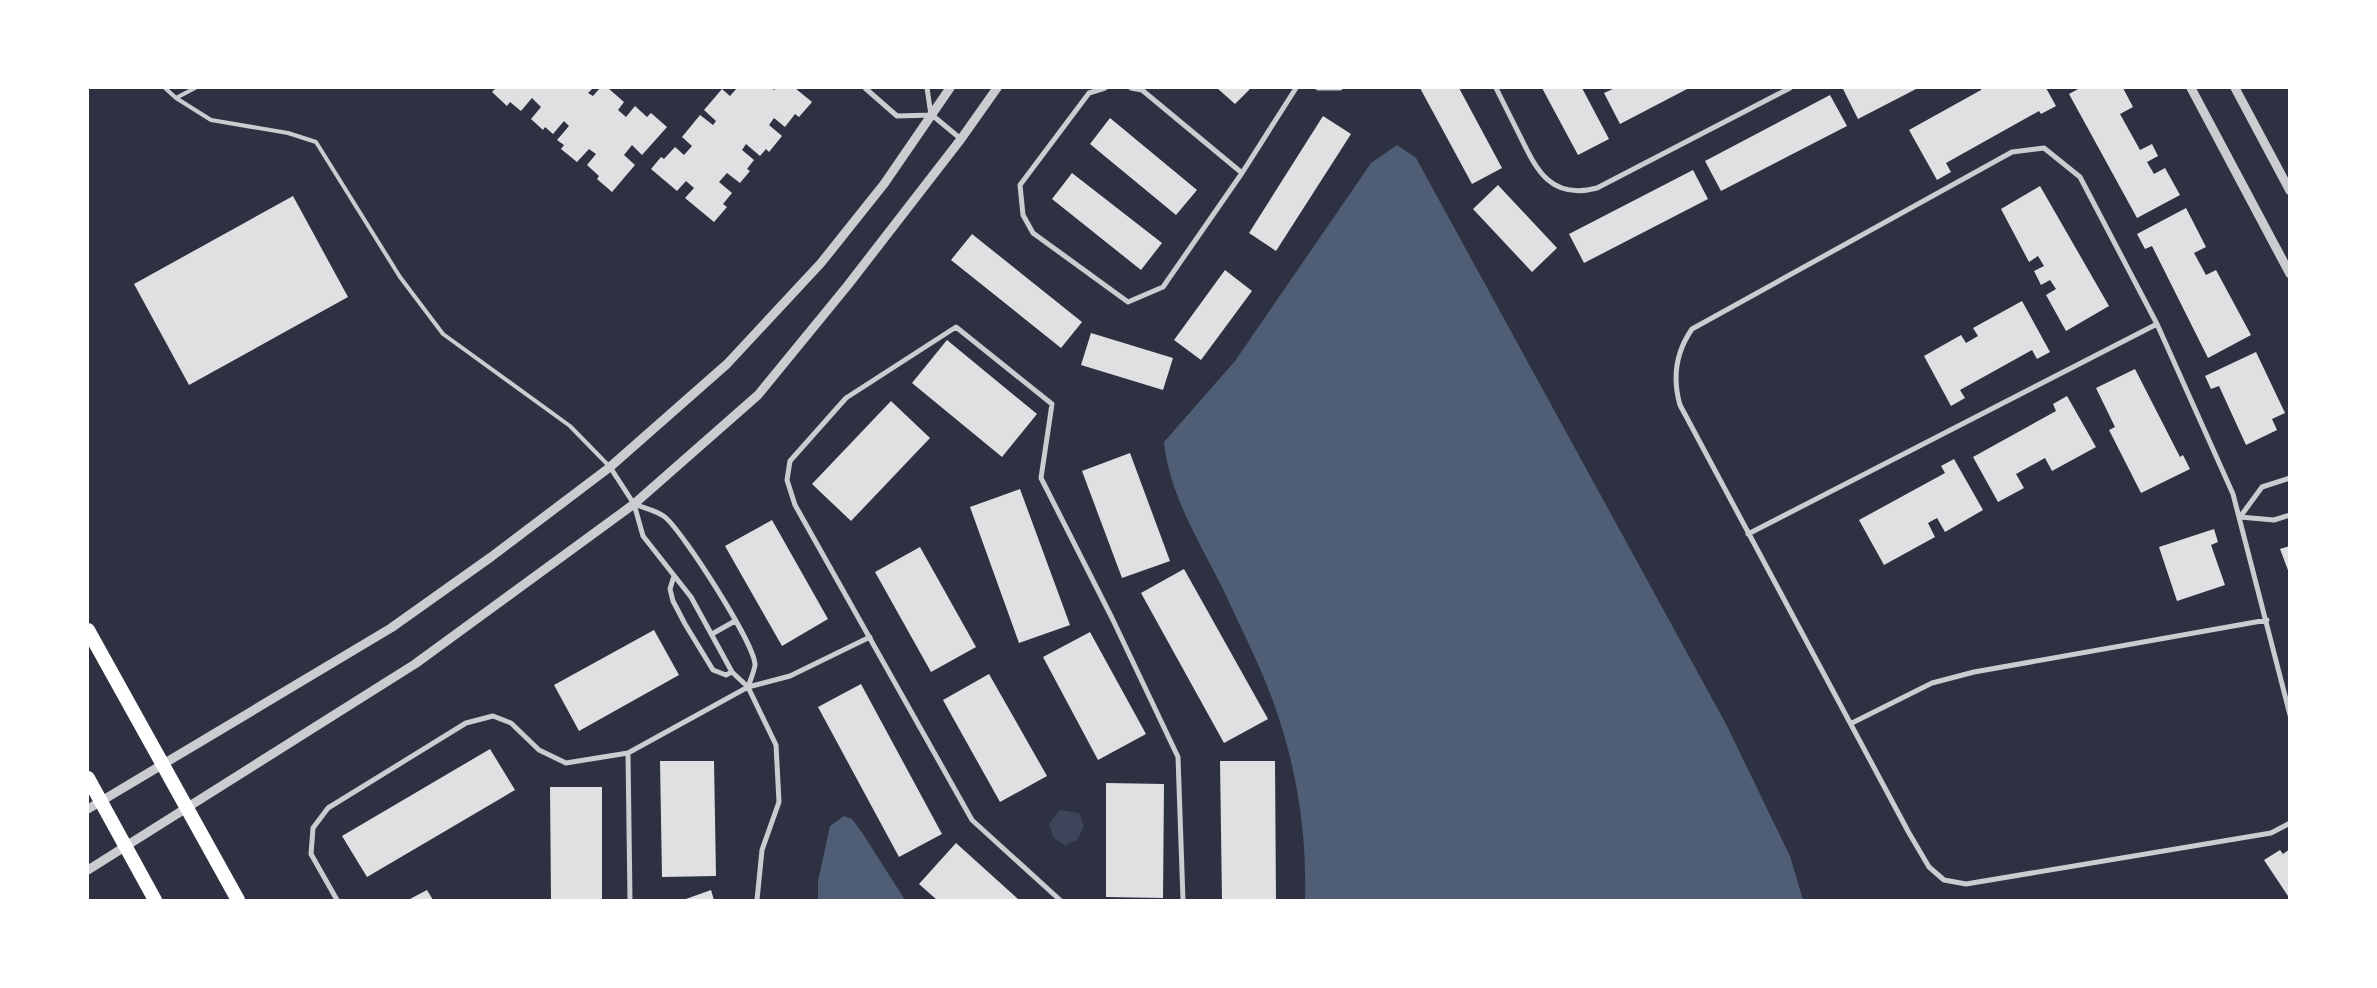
<svg xmlns="http://www.w3.org/2000/svg" width="2377" height="988" font-family="'IBM Plex Sans',sans-serif">
<rect width="100%" height="100%" fill="#2d3142"/>
<path fill="#3c4559" d="M1060 810 1079 813 1084 827 1077 840 1065 846 1053 837 1049 823Z"/>
<path fill="#4f5d75" d="M1397 145 1416 158 1726 724 1790 856 1803 900H1305C1307 836 1297 768 1275 707 1262 668 1240 627 1223 589 1200 543 1169 494 1164 442L1235 361 1371 163Z
M844 816 852 819 863 834 905 900H818V881L830 826Z"/>
<path fill="#e0e0e3" d="M496 88H593L588 93 593 96 600 88H608L624 102 618 110 626 117 635 106 647 117 651 113 667 127 642 155 632 145 624 155 635 165 612 192 597 179 599 176 587 165 596 154 589 149 577 162 561 149 564 145 557 140 569 126 564 121 553 134 545 127 543 130 531 119 541 107 532 98 521 111 510 102 507 106 492 92Z
M737 88H772L774 90 776 88H795L812 102 799 117 795 114 785 127 774 118 769 125 782 136 769 152 766 149 760 156 746 144 742 150 754 160 747 169 750 171 740 183 727 173 719 182 732 193 723 204 727 207 714 222 685 198 694 188 686 181 677 191 651 169 661 157 664 159 675 147 684 155 692 146 682 137 700 115 713 125 716 121 704 110 722 89 730 96Z
M1217 88H1251L1235 104Z
M1420 88H1459L1502 168 1472 184Z
M1542 88H1582L1609 139 1578 155Z
M1615 88H1689L1620 124 1604 93Z
M1846 88H1918L1858 119 1843 89Z
M1982 88H2046L2056 106 2041 114 2039 111 1946 163 1951 172 1937 180 1909 130 1981 90Z
M2080 88H2123L2133 107 2120 114 2140 150 2152 144 2158 156 2147 162 2154 174 2165 168 2180 195 2137 218 2069 94Z
M1830 95 1847 126 1721 191 1705 161Z
M1323 116 1351 134 1276 251 1249 233Z
M1110 118 1197 190 1176 215 1090 144Z
M1693 170 1708 199 1584 263 1569 234Z
M1072 173 1162 243 1141 270 1052 199Z
M1498 185 1557 248 1532 272 1473 209Z
M2040 186 2109 306 2066 331 2046 295 2056 289 2050 280 2041 285 2034 271 2044 266 2038 256 2029 262 2001 209Z
M293 196 348 297 189 385 134 284Z
M2186 208 2206 247 2194 253 2206 275 2216 270 2251 335 2208 358 2152 246 2145 249 2137 234Z
M972 234 1082 322 1061 348 951 260Z
M1225 270 1252 291 1201 360 1174 340Z
M2022 301 2050 352 2037 359 2032 350 1960 390 1965 398 1951 406 1924 356 1961 335 1966 343 1978 336 1973 328Z
M1091 333 1173 358 1163 390 1081 365Z
M947 340 1037 414 1002 457 912 383Z
M2256 352 2285 413 2272 419 2277 430 2246 445 2219 386 2211 389 2205 376Z
M2135 369 2180 457 2183 455 2190 469 2141 493 2109 430 2115 427 2096 388Z
M2067 396 2096 447 2052 471 2045 458 2016 474 2024 488 1998 502 1973 457 2056 411 2053 404Z
M891 401 930 438 851 521 812 484Z
M1130 453 1170 561 1122 578 1082 471Z
M1954 459 1983 510 1945 532 1937 518 1928 523 1935 537 1884 565 1859 520 1945 473 1941 466Z
M1020 489 1070 625 1019 643 970 507Z
M772 520 828 619 782 646 725 546Z
M2214 529 2218 542 2211 545 2225 585 2177 601 2159 547Z
M2290 546V573H2289L2280 549Z
M920 547 976 647 931 672 875 572Z
M1184 569 1268 719 1224 743 1141 593Z
M654 630 679 675 579 731 554 685Z
M1090 632 1146 734 1098 760 1043 657Z
M989 674 1047 776 1000 802 943 700Z
M861 684 942 834 899 857 818 707Z
M490 749 515 790 367 877 342 836Z
M660 761H714L716 876 662 877Z
M1220 761H1275L1276 900H1222Z
M1106 783 1164 784 1163 898 1106 897Z
M550 787H602V900H551Z
M956 843 1019 900H937L919 884Z
M2290 849V899L2264 860 2280 850 2283 854Z
M427 890 433 900H408Z
M711 890 714 900H683Z"/>
<g fill="none" stroke-linecap="round" stroke-linejoin="round">
<path stroke="#caccd0" stroke-width="4" d="M165 88 176 98 211 120 288 133 316 142 400 277 443 334 570 426 610 467
M176 98 195 88"/>
<path stroke="#caccd0" stroke-width="5" d="M865 88 897 116 932 115 961 139
M927 88 931 115
M1105 88 1089 93 1020 185 1023 215 1033 233 1128 302 1163 287 1242 173 1296 88
M1131 88 1142 90 1242 173
M1318 88H1340
M1496 88C1504 104 1512 120 1520 136 1537 171 1551 200 1597 188L1790 88
M610 467 634 504 643 536 691 597 732 672 748 687 776 745 779 802 762 850 757 900
M634 504C644 508 659 511 666 518 684 534 755 644 755 665 754 672 750 681 748 687
M2240 517 2262 487 2290 478
M2240 517 2274 520 2290 515
M1748 534 2157 324
M674 576 670 589 673 601 685 624 713 670 726 675 732 672
M712 634 735 621
M2290 715 2233 494 2157 324 2080 177 2044 148 2012 152 1692 329C1676 352 1672 377 1680 405L1909 833 1929 867 1944 880 1966 884 2271 833 2290 823
M1852 723 1932 683 1974 672 2267 620
M628 753 630 900
M337 900 311 854 313 828 328 808 466 723 493 716 511 723 539 750 566 763 628 753 748 687 790 676 870 637
M1060 900 972 820 795 505 787 480 790 461 846 398 956 327 1052 404 1041 478 1112 618 1178 757 1183 900"/>
<path stroke="#caccd0" stroke-width="9" d="M2191 88 2290 274
M2235 88 2290 191
M88 809 391 628 491 557 610 467 727 364 821 263 884 184 950 88
M88 870 415 664 634 504 758 395 848 285 961 139 997 88"/>
<path stroke="#fff" stroke-width="14" d="M88 630 238 900
M88 778 155 900"/>
</g>
<rect width="2377" height="988" fill="none" stroke="#ffffff" stroke-width="178"/>
</svg>
